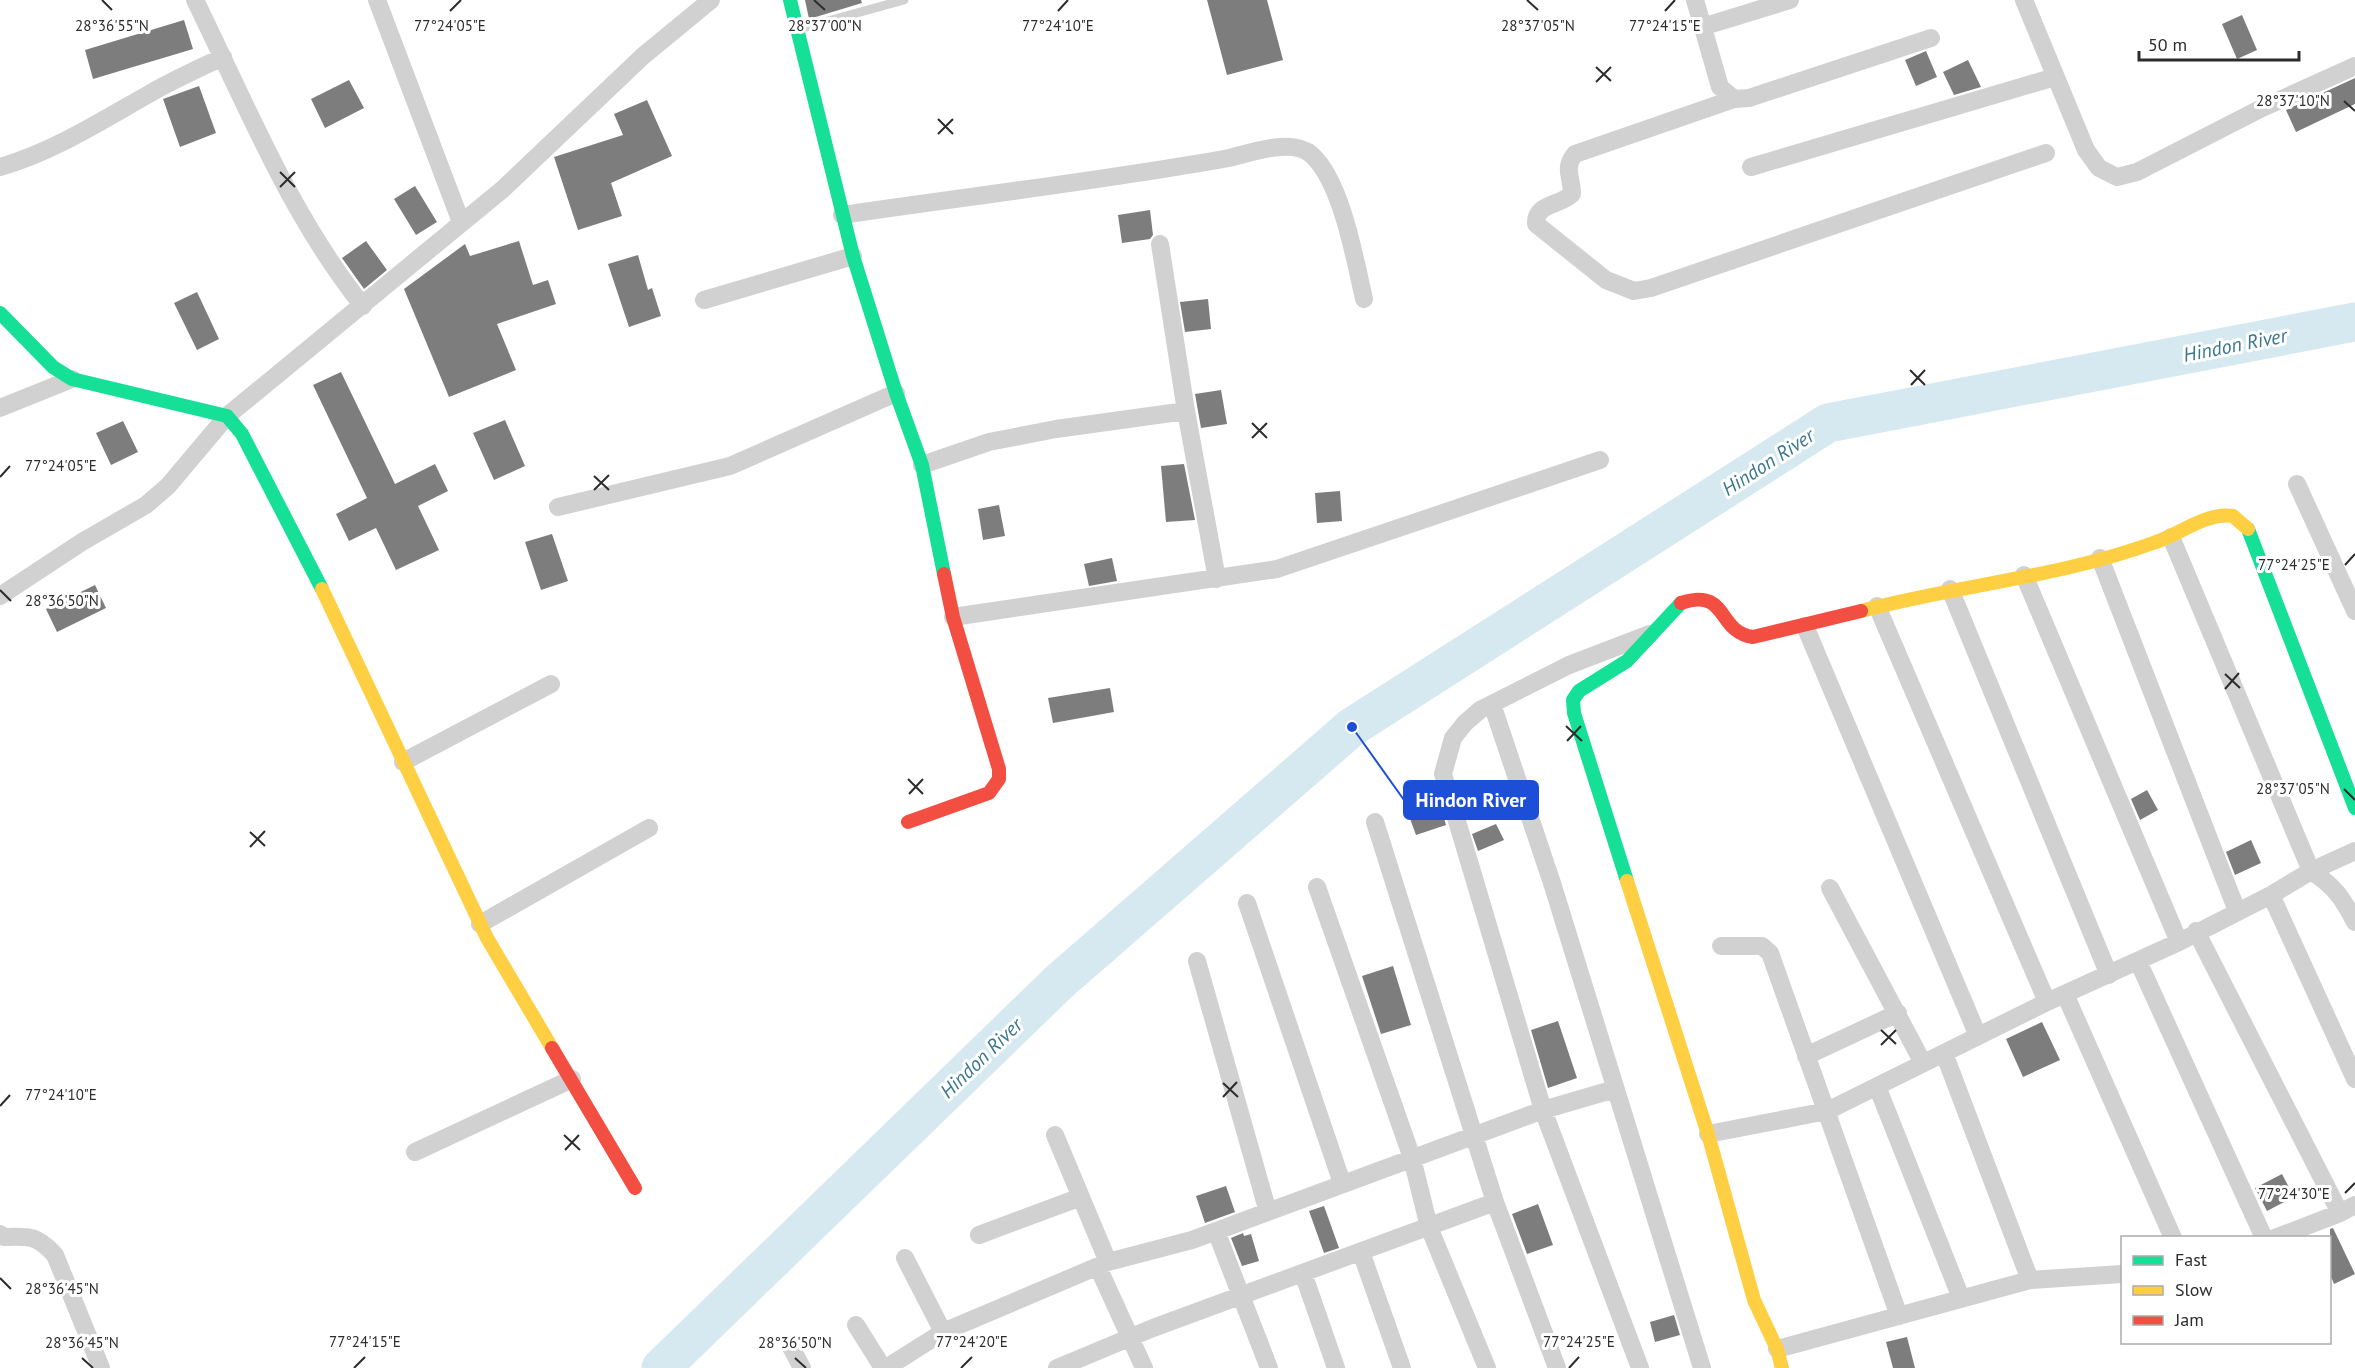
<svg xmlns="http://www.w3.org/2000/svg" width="2355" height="1368" font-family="'PT Sans',sans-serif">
<rect width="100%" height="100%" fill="#fff"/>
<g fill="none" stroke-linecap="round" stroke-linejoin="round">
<path stroke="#d6e9f0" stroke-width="39" d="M661 1368 1059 982 1352 727 1828 423 2355 322"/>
</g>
<path fill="#7d7d7d" d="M805 0H861L862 3 809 19Z
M1207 0H1267L1283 60 1227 75Z
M2242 15 2257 50 2237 59 2222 24Z
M184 20 193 49 93 79 85 50Z
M1926 51 1937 77 1916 86 1905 60Z
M1968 60 1981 87 1954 95 1943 72Z
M2355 78V104L2296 132 2286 110Z
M349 80 364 108 325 128 311 99Z
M199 86 216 133 180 147 163 99Z
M647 100 672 156 611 183 622 216 578 230 554 157 623 135 614 114Z
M415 186 437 222 416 235 394 199Z
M1150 210 1153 235 1150 239 1122 243 1118 215Z
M366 241 387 270 364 289 342 258Z
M519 241 533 285 548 280 556 304 497 324 516 370 449 397 404 289 465 244 470 256Z
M638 255 648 290 652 288 661 316 629 327 608 264Z
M197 292 219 339 197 350 174 303Z
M1208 299 1211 329 1185 332 1180 302Z
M341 372 395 484 435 464 448 491 418 506 439 550 396 570 376 528 349 541 336 514 367 498 313 385Z
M1221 390 1227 424 1201 428 1195 394Z
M505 420 525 466 494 480 473 433Z
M123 421 138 452 111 465 96 433Z
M1184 464 1195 520 1166 522 1161 466Z
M1340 491 1342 521 1317 523 1315 493Z
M999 505 1005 536 983 540 978 509Z
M552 534 568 581 541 590 525 542Z
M1112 558 1117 581 1089 586 1084 564Z
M95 585 106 608 57 632 46 609Z
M1110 688 1114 712 1053 723 1048 698Z
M2147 790 2158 810 2140 820 2131 799Z
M1437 794 1446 825 1416 835 1405 805Z
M1496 824 1504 840 1478 851 1472 834Z
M2251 840 2261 863 2235 875 2226 852Z
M1393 966 1411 1025 1381 1034 1362 976Z
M1558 1021 1577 1078 1548 1088 1531 1030Z
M2042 1022 2060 1060 2023 1077 2006 1039Z
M2282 1174 2294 1197 2267 1211 2255 1188Z
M1226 1186 1235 1212 1205 1223 1196 1196Z
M1538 1204 1553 1245 1527 1254 1512 1214Z
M1324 1206 1339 1248 1324 1253 1309 1211Z
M2333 1228 2355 1274 2334 1284 2330 1274V1229Z
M1243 1233 1244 1236 1251 1234 1259 1261 1242 1266 1231 1238Z
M1674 1315 1680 1335 1655 1342 1650 1322Z
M1907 1337 1915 1368H1893L1886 1342Z"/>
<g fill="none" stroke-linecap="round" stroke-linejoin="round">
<path stroke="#d1d1d1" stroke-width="9" d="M799 29 904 0"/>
<path stroke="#d1d1d1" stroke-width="18" d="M195 0C246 104 290 215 363 306
M377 0 461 222
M1695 0 1720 87 1734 99 1749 98 1931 38
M2024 0 2086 150 2099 168 2117 177 2137 172 2262 108 2355 66
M1702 27 1790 0
M1734 99 1575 154C1563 168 1572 177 1572 194 1560 206 1535 203 1536 224L1606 280 1634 291 1651 288 2046 153
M0 167C53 152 101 121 149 94 173 80 198 69 223 57
M1751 167 2055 77
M842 215C971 196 1101 181 1229 158 1251 153 1293 137 1312 155 1342 183 1355 260 1364 299
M1160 244 1186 411 1217 579
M704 300 853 256
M0 408 72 379
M922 465 989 442 1056 429 1186 411
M2297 484 2355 611
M558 507 730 466 896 393
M2171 537 2311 871C2334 886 2342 897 2355 922
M2100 558 2237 911
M2024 575 2179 942
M1950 589 2109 975
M0 596 82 542 146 505 168 486 227 416 503 189 643 56 711 0
M1877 606 2047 1002
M953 617 1277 569 1600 460
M1805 626 1978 1036
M1492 704 1552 883 1702 1368
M403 762 551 684
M1375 822 1495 1202 1557 1368
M1317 887 1412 1158 1429 1227 1487 1368
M1830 888 1923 1063
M2271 895 2355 1079
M1247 903 1342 1183
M480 924 649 828
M2196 931 2340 1213
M1721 946H1762L1770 953 1899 1316
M1197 961 1268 1212
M2138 961 2264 1238
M2065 994 2173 1238
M1944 1053 2030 1280
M1806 1056 1898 1013
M1877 1086 1961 1298
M1708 1134 1827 1111 2047 1002 2179 942 2271 895 2311 871 2355 851
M1055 1135 1108 1262
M415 1152 572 1079
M1216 1231 1269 1368
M0 1234 4 1237C29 1236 37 1235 55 1255L101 1368
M979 1235 1081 1197
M2275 1238 2340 1213 2355 1205
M1361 1252 1402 1368
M905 1258 943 1332
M1098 1267 1144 1368
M1303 1273 1336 1368
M856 1325 883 1368
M791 1347 802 1368
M1777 1349 2030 1280 2122 1274
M886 1368 943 1332 1108 1262 1192 1240 1543 1110 1615 1089
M1057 1368 1153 1328 1495 1202
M1640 1368 1543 1110 1443 774 1453 738 1465 723 1480 710 1569 665 1650 634"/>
<path stroke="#16e098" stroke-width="14" d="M790 0 853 256 896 393 922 465 944 574
M0 313 53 367 72 379 227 416 242 434 322 589
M2248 529 2355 808
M1627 881 1574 713 1573 700 1579 691 1627 661 1681 603"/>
<path stroke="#ffcf43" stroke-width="14" d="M322 589 487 938 552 1048
M1861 611C1959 585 2061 577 2156 542 2180 534 2207 512 2233 516L2248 529
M1627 881 1708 1134 1754 1300 1777 1349 1782 1368"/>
<path stroke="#f24e42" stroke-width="14" d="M1681 603C1729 587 1716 632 1753 637L1861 611
M908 822 989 793 999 779V769L953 617 944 574
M552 1048 635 1188"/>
</g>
<path fill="none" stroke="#2c2c2c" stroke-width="2" d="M102 0 112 10M814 0 825 10M1527 0 1538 10M450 11 461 0M1058 11 1068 0M1665 11 1675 0M1596 67 1611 81M1596 82 1611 67M2344 101 2355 111M938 119 953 134M938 134 953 119M280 172 295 187M280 187 295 172M1910 370 1925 385M1911 385 1925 370M1252 423 1267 438M1252 438 1267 423M594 476 609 490M0 477 10 466M594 490 609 475M2345 565 2355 554M0 590 11 601M2225 674 2240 688M2225 689 2239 673M1566 726 1582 741M1567 741 1581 726M908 779 923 794M2344 789 2355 800M909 794 923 779M250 832 265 846M250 847 265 831M1881 1030 1896 1044M1881 1045 1896 1030M1223 1083 1238 1097M1223 1097 1237 1082M0 1106 10 1095M564 1135 580 1150M565 1150 579 1135M2345 1193 2355 1183M0 1278 11 1289M82 1358 93 1368M795 1358 806 1368M354 1368 365 1357M961 1368 972 1357M1569 1368 1579 1357"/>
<g text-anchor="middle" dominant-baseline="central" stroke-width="6" stroke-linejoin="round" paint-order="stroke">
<g font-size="20" font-style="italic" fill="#3a778d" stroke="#fff">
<text transform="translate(2235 345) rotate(-11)">Hindon River</text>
<text transform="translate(1768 462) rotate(-33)">Hindon River</text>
<text transform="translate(981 1058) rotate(-44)">Hindon River</text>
</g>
</g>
<g font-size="15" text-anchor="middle" fill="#2c2c2c" stroke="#fff" stroke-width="6" stroke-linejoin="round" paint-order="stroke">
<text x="112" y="31">28°36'55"N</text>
<text x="825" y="31">28°37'00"N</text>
<text x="1538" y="31">28°37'05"N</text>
<text x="450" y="31">77°24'05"E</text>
<text x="1058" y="31">77°24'10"E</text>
<text x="1665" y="31">77°24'15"E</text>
<text x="2293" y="106">28°37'10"N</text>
<text x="61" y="471">77°24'05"E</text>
<text x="2294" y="570">77°24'25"E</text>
<text x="62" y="606">28°36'50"N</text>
<text x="2293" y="794">28°37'05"N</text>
<text x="61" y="1100">77°24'10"E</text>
<text x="2294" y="1199">77°24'30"E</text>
<text x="62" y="1294">28°36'45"N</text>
<text x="365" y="1347">77°24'15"E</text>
<text x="972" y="1347">77°24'20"E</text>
<text x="1579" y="1347">77°24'25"E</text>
<text x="82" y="1348">28°36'45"N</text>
<text x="795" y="1348">28°36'50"N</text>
</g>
<path fill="none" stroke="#1d4ed8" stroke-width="2" d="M1352 727L1404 800"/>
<circle fill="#1d4ed8" stroke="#fff" stroke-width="2" cx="1352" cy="727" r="6"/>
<rect fill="#1d4ed8" stroke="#1d4ed8" stroke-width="2" x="1404" y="781" width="134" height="38" rx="6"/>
<g font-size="20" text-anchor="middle" font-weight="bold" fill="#fff">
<text x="1471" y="807">Hindon River</text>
</g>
<rect x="2121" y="1236" width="210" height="108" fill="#ffffff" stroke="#ababab" stroke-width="1.5"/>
<rect x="2133" y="1256" width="30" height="9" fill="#16e098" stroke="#ababab" stroke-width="1.5"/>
<text x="2175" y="1266" font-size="18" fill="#2c2c2c">Fast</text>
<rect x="2133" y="1286" width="30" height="9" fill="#ffcf43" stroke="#ababab" stroke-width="1.5"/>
<text x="2175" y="1296" font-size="18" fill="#2c2c2c">Slow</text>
<rect x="2133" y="1316" width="30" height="9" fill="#f24e42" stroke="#ababab" stroke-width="1.5"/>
<text x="2175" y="1326" font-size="18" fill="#2c2c2c">Jam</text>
<path d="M2139 51v9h160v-9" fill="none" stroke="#2c2c2c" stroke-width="3"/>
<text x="2148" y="51" font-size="18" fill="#2c2c2c" stroke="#ffffff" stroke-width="4.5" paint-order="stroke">50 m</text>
</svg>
